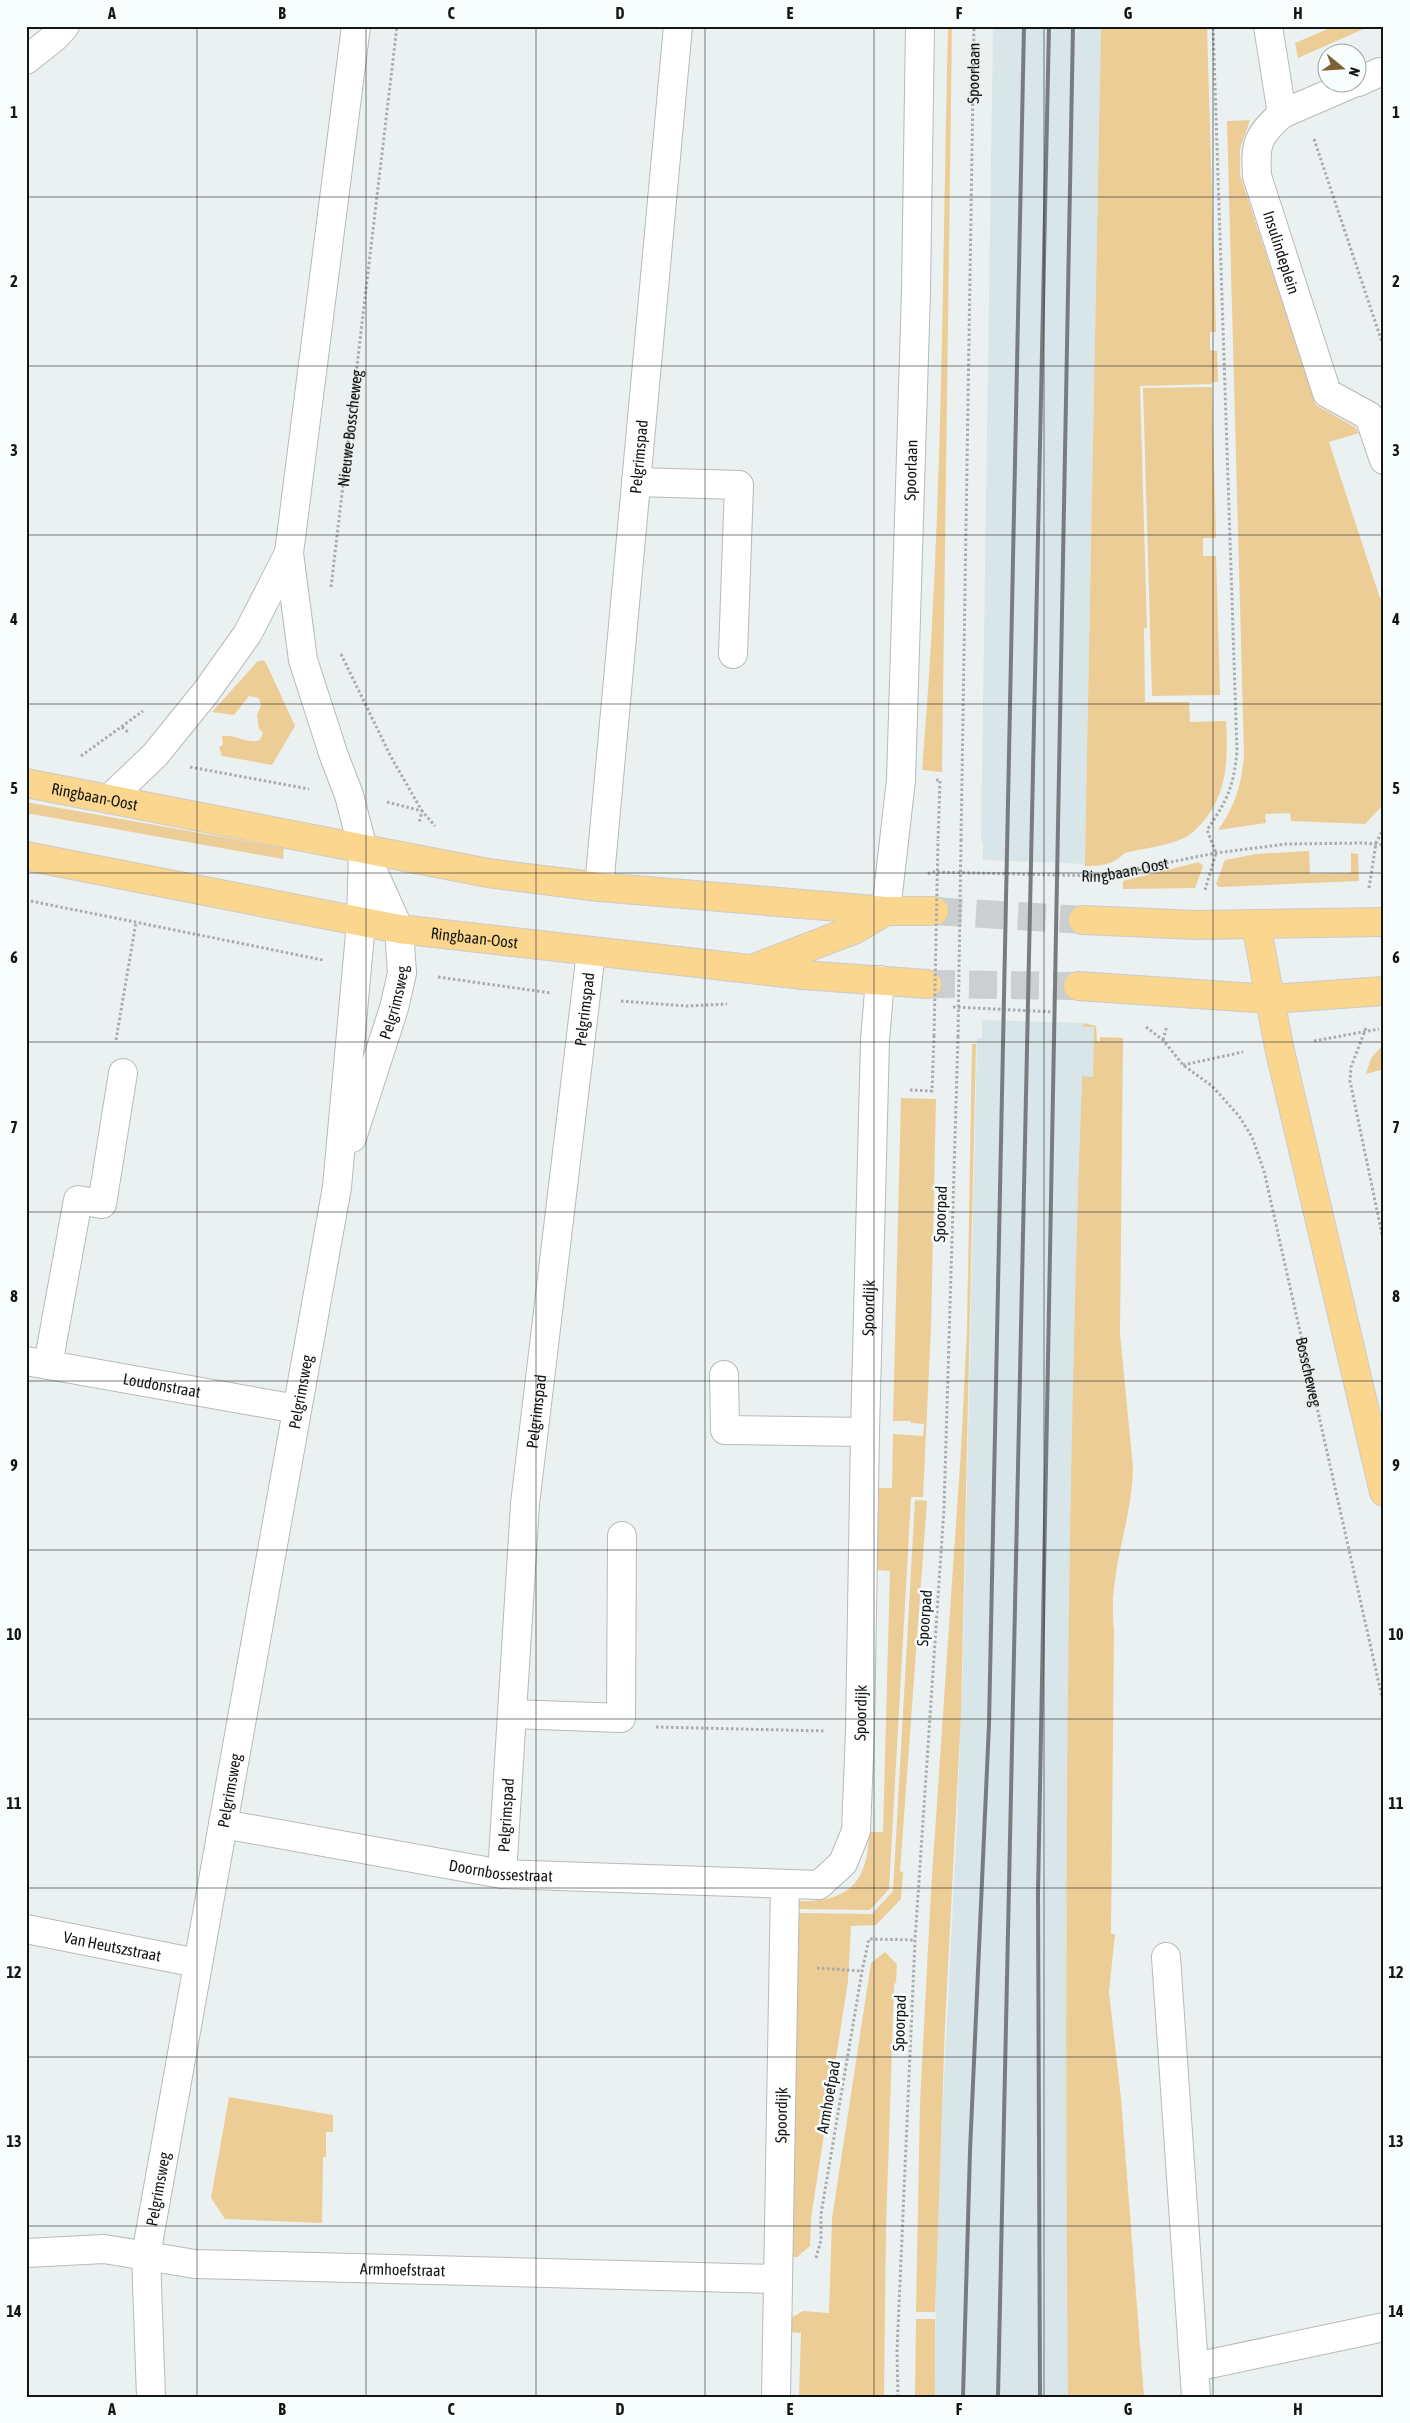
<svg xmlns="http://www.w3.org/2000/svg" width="1410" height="2423" font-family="'Asap Condensed',sans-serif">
<rect width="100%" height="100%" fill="#ebf0f1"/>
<path fill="#d8e6e9" d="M993 26H1101L1085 864 983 860V842H981Z
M982 1020 1084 1023V1027H1094L1093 1077H1082L1073 1435 1066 1943 1068 2397H935L936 2238 957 1823 963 1660 977 1038H982Z"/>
<path fill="#edcd96" d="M948 26H952L942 772 922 770C943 523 942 274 948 26Z
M1101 26H1207L1216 332H1210V350L1217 351 1218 382H1212V384L1140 386 1147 628H1144L1145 702H1189L1190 722 1226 721C1228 758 1228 793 1202 823 1197 828 1191 835 1184 838 1167 846 1144 848 1125 853 1112 865 1102 866 1085 866V858Z
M1335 26H1370L1298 58 1295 43Z
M1250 120 1240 149V175L1316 405 1355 427 1359 433 1329 442 1380 598 1384 597V804L1365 824 1291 821 1290 813 1265 814 1266 823 1218 830C1235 807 1242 783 1244 754L1227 121Z
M1212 387 1216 538H1203V556H1216L1220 695 1152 696 1143 388Z
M263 660 266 663 295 726 272 765 222 756 219 747 223 745 222 736C234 734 250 745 260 740L263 733 259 729 257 715 261 705 259 698 249 696 234 715 212 712 257 662Z
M26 802 284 848 283 859 26 813Z
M1309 851 1310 874 1351 873V853L1358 854 1359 881 1219 887 1216 884 1225 860 1256 854Z
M1199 862 1203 866 1195 888 1123 889V881Z
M1084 1023 1096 1026 1097 1041H1100V1037L1123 1038 1120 1334 1133 1468C1132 1523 1107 1575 1114 1630L1111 1934H1115L1109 1992 1121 2098 1144 2397H1068C1064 1957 1066 1516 1082 1076L1093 1077 1094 1027H1083Z
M972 1044H976L961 1714 945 2025 935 2312H916L920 2103 931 1891 961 1450 967 1328Z
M1384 1044V1069L1366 1074 1371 1058Z
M901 1098 936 1099 931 1328 923 1497H911L889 1889 870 1910 794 1909V1901C847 1903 868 1885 869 1832H883L890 1571 877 1570 879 1488H892L893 1434 923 1436 924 1424 911 1423V1421H893Z
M915 1500 927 1501 900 1871 903 1872 901 1899 876 1925 851 1926 848 1981 811 2218 810 2246 797 2257H793L795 2139 792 1942H797L799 1913 872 1914 893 1891Z
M885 1952 897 1964 896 1982 894 1985 886 2228 884 2397H799L801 2333 790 2332 791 2318 803 2311 829 2313 832 2219 871 1963Z
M229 2097 333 2115V2132H326V2157H323L322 2223 225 2219 211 2198Z
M916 2319H935V2397H915Z"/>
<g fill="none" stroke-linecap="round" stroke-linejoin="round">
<path stroke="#cbcfd0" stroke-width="28" stroke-dasharray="28 14" stroke-linecap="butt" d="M934 911 1083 920
M927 984 1078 986"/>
<defs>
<g id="minor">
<path id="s5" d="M1268 26 1282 114C1257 136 1255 144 1257 176L1327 393 1369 416 1384 460"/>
<path d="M26 60 55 37 65 26"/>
<path d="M1358 82 1380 72 1384 73"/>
<path d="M1282 114 1356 82"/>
<path d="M636 482 739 485 733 654"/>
<path d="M109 799 155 755 206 692 248 633 289 553"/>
<path id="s6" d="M599 887 678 26"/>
<path id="s7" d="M886 911 901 780 916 291 920 26"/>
<path id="s8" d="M352 1138 394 1008 402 973 399 929 363 849 349 795 334 756 303 660 289 553 356 26"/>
<path id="s9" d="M26 1361 297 1409"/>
<path d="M48 1365 78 1200 102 1204 123 1073"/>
<path d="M724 1375 725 1430 865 1432"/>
<path d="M512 1714 621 1718 622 1536"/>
<path id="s10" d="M223 1824 502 1874 819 1885 843 1863 856 1831 860 1731 865 1432 875 1040 880 980"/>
<path id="s11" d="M502 1874 525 1504 591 952"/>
<path id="s12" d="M26 1929 197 1963"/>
<path d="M1166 1957 1196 2397"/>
<path id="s13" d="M26 2253 104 2249 195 2264 778 2279"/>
<path d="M1195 2367 1384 2327"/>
<path id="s14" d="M151 2397 146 2255 337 1187 361 923 363 849"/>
<path id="s15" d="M776 2397 785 1884"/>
</g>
<g id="major">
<path id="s16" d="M26 783 488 873 599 887 886 911H934"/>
<path id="s17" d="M26 856 399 929 803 975 927 984"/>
<path d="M1083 920 1196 925 1384 922"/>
<path d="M1256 924 1279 1047 1384 1492"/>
<path d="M757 967 856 929 886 911"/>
<path d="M1078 986 1271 999 1384 991"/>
</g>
</defs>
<use href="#minor" stroke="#b6babb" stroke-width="30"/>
<use href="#major" stroke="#cbcccc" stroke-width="30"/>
<g stroke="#a8acad" stroke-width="3" stroke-dasharray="2.5 2.5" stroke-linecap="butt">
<path d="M1314 139 1384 348"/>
<path id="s1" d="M331 587 397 26"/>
<path d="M341 654 391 757 422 811 419 823"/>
<path d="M122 727 129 733"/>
<path d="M81 756 143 711"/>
<path d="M190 767 309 789"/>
<path d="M936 780H940L938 840"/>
<path d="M387 802 422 811 435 826"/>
<path id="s2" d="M961 841 974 26"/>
<path id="s3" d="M928 874 931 872 1100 876 1216 853 1286 844 1364 843 1384 845"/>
<path d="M1369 888 1376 843 1384 828"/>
<path d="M1205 890 1216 853 1207 830C1227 801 1234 786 1237 751L1213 26"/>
<path d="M26 900 323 960"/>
<path d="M438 977 551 993"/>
<path d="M621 1001 686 1006 727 1004"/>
<path d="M953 1007 1054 1012"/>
<path id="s4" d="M1146 1027 1163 1040 1183 1065 1212 1086 1239 1116 1252 1137 1264 1171 1384 1706"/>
<path d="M1366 1028 1351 1067 1350 1081 1384 1244"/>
<path d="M116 1040 136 922"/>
<path d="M1163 1040 1167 1026"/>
<path d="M1314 1041 1379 1029"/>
<path d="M1183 1065 1243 1052"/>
<path d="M910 1090 932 1091 934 1036"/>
<path d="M656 1727 824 1731"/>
<path d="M817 1968 862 1971"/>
<path d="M816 2258 821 2240V2214L862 1971 869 1939 915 1940"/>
<path d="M898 2397 897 2351 915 1940 944 1508 958 1037"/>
</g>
<use href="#minor" stroke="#fff" stroke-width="28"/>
<use href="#major" stroke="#fbd68e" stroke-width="28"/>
<path stroke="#787c7c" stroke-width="4" d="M963 2397 970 2151 989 1724 1024 26
M998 2397 1049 26
M1040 2397 1038 1893 1073 26"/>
<path stroke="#a8acad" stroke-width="3" stroke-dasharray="2.5 2.5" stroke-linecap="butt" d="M934 1036 938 840
M958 1037 961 841"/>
</g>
<path fill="none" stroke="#141616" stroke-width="1" stroke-opacity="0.55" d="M197 26V2397M366 26V2397M536 26V2397M705 26V2397M874 26V2397M1044 26V2397M1213 26V2397M26 197H1384M26 366H1384M26 535H1384M26 704H1384M26 873H1384M26 1042H1384M26 1212H1384M26 1381H1384M26 1550H1384M26 1719H1384M26 1888H1384M26 2057H1384M26 2226H1384"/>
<g text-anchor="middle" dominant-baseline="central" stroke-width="5" stroke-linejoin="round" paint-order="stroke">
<g font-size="16" fill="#141616" stroke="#f8fdfe">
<text stroke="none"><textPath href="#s2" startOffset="768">Spoorlaan</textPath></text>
<text stroke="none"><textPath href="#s5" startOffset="240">Insulindeplein</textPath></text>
<text stroke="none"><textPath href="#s1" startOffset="160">Nieuwe Bosscheweg</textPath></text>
<text stroke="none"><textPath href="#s6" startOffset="432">Pelgrimspad</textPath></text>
<text stroke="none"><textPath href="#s7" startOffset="442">Spoorlaan</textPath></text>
<text stroke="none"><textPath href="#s16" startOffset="70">Ringbaan-Oost</textPath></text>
<text stroke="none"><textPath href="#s3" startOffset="198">Ringbaan-Oost</textPath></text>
<text stroke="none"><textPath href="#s17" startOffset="456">Ringbaan-Oost</textPath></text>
<text stroke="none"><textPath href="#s8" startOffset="142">Pelgrimsweg</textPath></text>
<text stroke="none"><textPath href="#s11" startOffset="869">Pelgrimspad</textPath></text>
<text transform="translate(940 1214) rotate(-88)">Spoorpad</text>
<text stroke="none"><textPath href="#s10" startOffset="1191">Spoordijk</textPath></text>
<text stroke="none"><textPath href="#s4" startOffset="396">Bosscheweg</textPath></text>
<text stroke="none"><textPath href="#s9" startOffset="138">Loudonstraat</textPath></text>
<text stroke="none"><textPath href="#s14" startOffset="1019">Pelgrimsweg</textPath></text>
<text stroke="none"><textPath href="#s11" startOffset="464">Pelgrimspad</textPath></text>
<text transform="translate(924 1618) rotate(-86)">Spoorpad</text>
<text stroke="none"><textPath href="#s10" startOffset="786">Spoordijk</textPath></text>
<text stroke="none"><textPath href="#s14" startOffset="614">Pelgrimsweg</textPath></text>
<text stroke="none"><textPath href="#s11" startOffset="59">Pelgrimspad</textPath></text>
<text stroke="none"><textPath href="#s10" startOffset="282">Doornbossestraat</textPath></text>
<text stroke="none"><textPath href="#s12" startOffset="88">Van Heutszstraat</textPath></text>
<text transform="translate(899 2023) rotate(-88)">Spoorpad</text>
<text transform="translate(828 2097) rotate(-80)">Armhoefpad</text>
<text stroke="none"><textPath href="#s15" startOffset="282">Spoordijk</textPath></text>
<text stroke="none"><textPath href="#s14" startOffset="209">Pelgrimsweg</textPath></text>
<text stroke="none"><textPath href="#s13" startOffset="378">Armhoefstraat</textPath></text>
</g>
</g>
<rect width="1410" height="2423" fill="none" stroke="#f8fdfe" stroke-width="55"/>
<g transform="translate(1342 68) rotate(108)"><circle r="24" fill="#f8fdfe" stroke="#9da1a1"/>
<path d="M0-4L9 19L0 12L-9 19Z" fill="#7c6233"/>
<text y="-8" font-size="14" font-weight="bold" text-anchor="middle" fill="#141616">N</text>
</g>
<rect x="28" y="28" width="1354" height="2368" fill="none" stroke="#141616" stroke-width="2"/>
<g font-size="16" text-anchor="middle" font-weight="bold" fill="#141616">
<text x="112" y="19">A</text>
<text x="282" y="19">B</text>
<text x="451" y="19">C</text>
<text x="620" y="19">D</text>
<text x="790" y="19">E</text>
<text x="959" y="19">F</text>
<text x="1128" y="19">G</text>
<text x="1298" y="19">H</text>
<text x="14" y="118">1</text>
<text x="1396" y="118">1</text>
<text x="14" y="287">2</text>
<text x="1396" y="287">2</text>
<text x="14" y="456">3</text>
<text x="1396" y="456">3</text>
<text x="14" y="625">4</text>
<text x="1396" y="625">4</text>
<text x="14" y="794">5</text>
<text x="1396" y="794">5</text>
<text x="14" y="963">6</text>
<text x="1396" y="963">6</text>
<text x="14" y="1133">7</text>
<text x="1396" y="1133">7</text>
<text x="14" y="1302">8</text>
<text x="1396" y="1302">8</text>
<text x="14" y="1471">9</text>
<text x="1396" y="1471">9</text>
<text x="14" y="1640">10</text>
<text x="1396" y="1640">10</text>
<text x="14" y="1809">11</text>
<text x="1396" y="1809">11</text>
<text x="14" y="1978">12</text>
<text x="1396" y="1978">12</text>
<text x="14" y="2147">13</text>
<text x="1396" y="2147">13</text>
<text x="14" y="2317">14</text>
<text x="1396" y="2317">14</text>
<text x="112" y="2415">A</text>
<text x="282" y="2415">B</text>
<text x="451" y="2415">C</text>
<text x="620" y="2415">D</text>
<text x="790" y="2415">E</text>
<text x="959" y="2415">F</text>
<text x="1128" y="2415">G</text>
<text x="1298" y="2415">H</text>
</g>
</svg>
